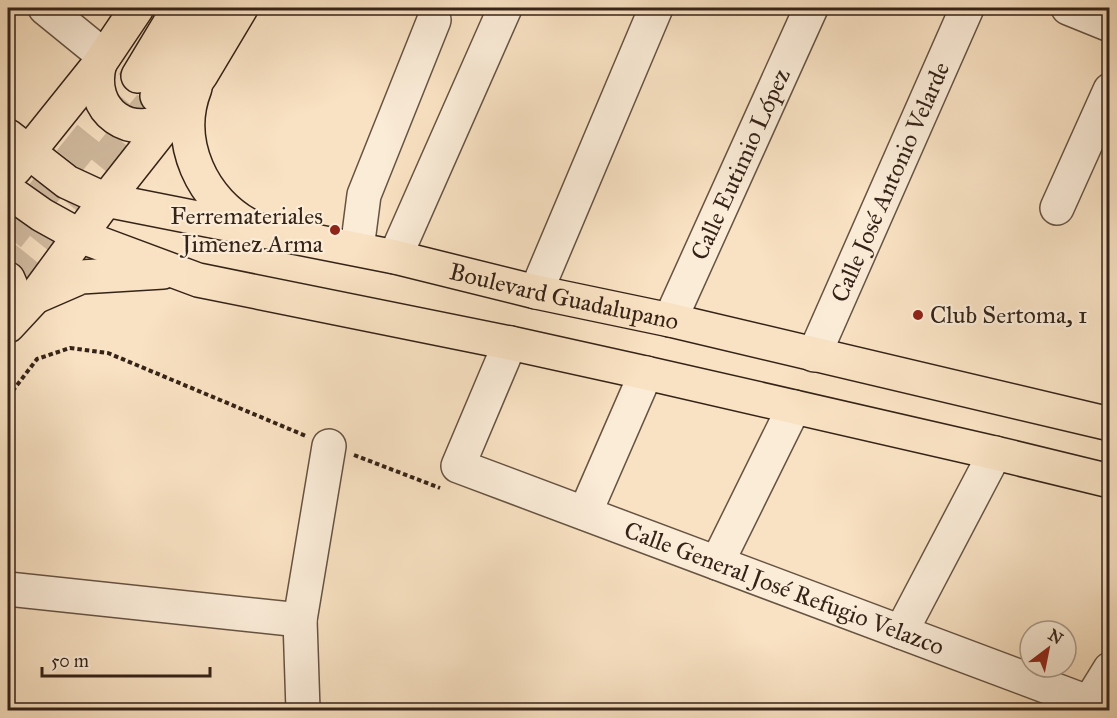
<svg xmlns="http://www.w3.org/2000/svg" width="1117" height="718" font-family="'IM FELL Great Primer',serif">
<rect width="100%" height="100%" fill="#f9e2c3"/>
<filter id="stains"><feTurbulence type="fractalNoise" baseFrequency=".00333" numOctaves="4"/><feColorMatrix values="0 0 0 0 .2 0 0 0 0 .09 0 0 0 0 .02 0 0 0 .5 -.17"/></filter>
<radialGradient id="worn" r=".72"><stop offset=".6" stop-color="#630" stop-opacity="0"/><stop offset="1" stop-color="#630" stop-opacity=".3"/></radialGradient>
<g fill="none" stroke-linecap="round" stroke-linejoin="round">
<path stroke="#d2bca1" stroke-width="33" stroke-dasharray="33 16" stroke-linecap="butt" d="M8 237 138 76
M8 281 150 105"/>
<defs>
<g id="minor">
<path d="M45 8 104 56"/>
<path d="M1068 8 1110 25"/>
<path d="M1057 208 1110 90"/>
<path d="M357 249 364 195 434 20"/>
<path d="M395 257 505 8"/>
<path d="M536 292 656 8"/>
<path id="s1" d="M670 320 811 8"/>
<path id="s2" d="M510 343 458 466 1109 710"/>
<path id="s3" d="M814 355 967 8"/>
<path d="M585 513 646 373"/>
<path d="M717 563 794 407"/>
<path d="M8 589 300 620"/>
<path d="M901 632 995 453"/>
<path d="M1089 703 1110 669"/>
<path d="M303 710 300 620 329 446"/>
</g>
<g id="major">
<path d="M100 63C86 111 132 144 173 115"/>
<path d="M138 76 179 8"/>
<path d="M195 88C174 141 202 202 252 227"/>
<path d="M157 96 209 8"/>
<path id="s4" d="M8 136 67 182 106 200 395 257 536 292 670 320 1110 424"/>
<path d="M15 169 100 63 137 8"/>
<path d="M8 191 42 215 80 236 198 280 510 343 646 373 995 453 1110 481"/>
<path d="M8 279C16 295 16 309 8 324"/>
<path d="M35 297 81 277 163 272"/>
<path d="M8 326 34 298 106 200 173 115 201 75 241 8"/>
</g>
</defs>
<use href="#minor" stroke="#665343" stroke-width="36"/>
<use href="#major" stroke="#352318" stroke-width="36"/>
<path stroke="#352318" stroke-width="4" stroke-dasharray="4.5 3" stroke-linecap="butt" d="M8 397 37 359 70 348 108 353 306 436
M354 455 440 488"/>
<use href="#minor" stroke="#fbecd8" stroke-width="33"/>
<use href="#major" stroke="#f9e2c3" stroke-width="33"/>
</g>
<g fill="#8f2418" stroke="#fbecd8" stroke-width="2">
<circle cx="335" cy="230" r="6"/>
<circle cx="918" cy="315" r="6"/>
</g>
<g text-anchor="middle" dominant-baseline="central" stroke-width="4.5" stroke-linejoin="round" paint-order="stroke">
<g font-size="24" fill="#352318" stroke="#fbecd8">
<text stroke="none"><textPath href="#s1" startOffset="171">Calle Eutimio López</textPath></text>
<text stroke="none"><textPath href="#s3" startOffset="189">Calle José Antonio Velarde</textPath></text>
<text stroke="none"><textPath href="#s4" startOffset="586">Boulevard Guadalupano</textPath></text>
<text stroke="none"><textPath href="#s2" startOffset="482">Calle General José Refugio Velazco</textPath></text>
</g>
<g font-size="24" fill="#352318" stroke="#fbecd8" text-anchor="end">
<text x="323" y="216">Ferremateriales<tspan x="323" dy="28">Jimenez Arma</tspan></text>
<text x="930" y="315" text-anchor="start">Club Sertoma, 1</text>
</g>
</g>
<rect width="1117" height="718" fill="none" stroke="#f9e2c3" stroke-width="30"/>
<rect x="9" y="9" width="1099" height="700" fill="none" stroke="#352318" stroke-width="3"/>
<rect x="15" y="15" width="1087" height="688" fill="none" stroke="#352318" stroke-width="1.5"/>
<g transform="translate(1048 649) rotate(32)"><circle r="28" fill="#fbecd8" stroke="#ac9c8b" stroke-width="1.5"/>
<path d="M0-4.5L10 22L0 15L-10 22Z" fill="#8f2418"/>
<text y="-9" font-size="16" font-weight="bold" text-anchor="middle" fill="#352318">N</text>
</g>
<path d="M42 667v9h168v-9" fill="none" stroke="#352318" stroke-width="3"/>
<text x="51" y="667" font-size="18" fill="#352318" stroke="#fbecd8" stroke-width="4.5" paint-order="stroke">50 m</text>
<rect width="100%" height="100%" filter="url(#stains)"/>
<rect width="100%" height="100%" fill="url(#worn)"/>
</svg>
